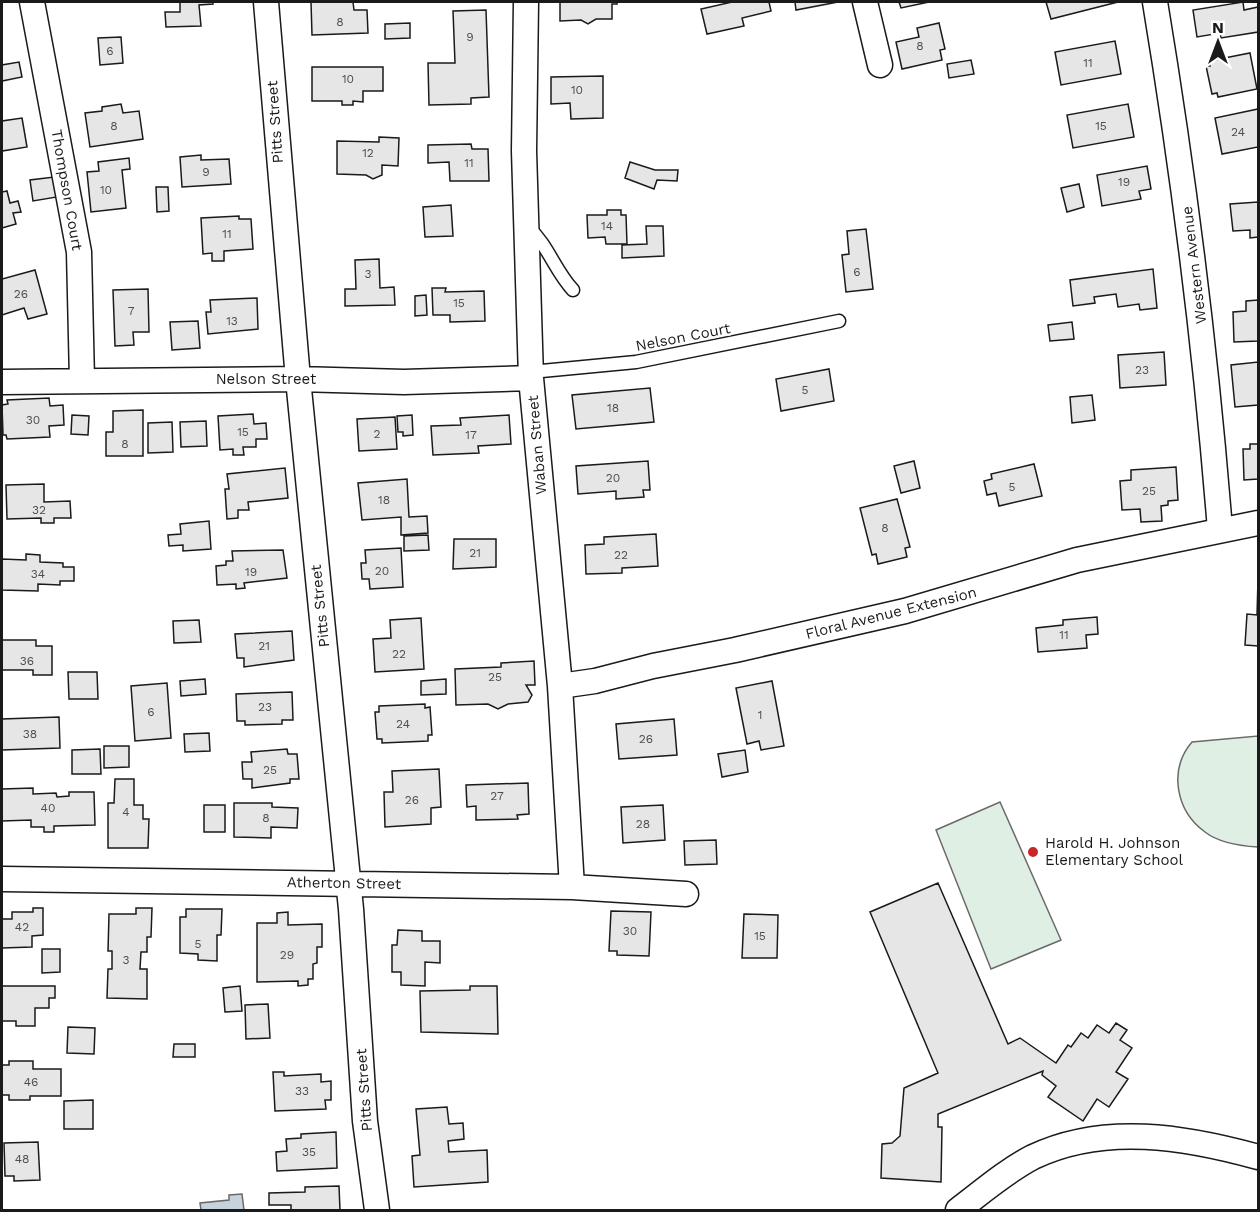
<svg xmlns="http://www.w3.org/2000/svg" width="1260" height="1212" font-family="'Work Sans',sans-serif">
<rect width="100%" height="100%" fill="#fff"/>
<path fill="#e0efe3" stroke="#6a6a6a" stroke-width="1.5" d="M1258 736V847C1241 846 1219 843 1205 832 1176 811 1168 770 1192 742Z
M1000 802 1061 940 991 969 936 830Z"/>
<path fill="#c6d2dc" stroke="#6a6a6a" stroke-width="1.5" d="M242 1194 244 1210H201L200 1203 229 1200V1195Z"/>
<path fill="#e6e6e6" stroke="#1a1a1a" stroke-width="1.5" d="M180 2H213V4L199 5 201 26 166 27 165 12H180Z
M311 2H353L354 10H367L368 33 312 35Z
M560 2H617V4H612V19H596L588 24 581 20 560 21Z
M732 2H769L771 11 742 18 744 26 707 34 701 9Z
M795 2H838L796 10Z
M899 2H929L901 8Z
M1046 2H1118L1051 19Z
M1243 2 1244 10 1258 7V32L1221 38 1220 33 1197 37 1193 10Z
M486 10 489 97 471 98V104L429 105 428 63H455L453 11Z
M410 23V38L385 39V24Z
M939 23 945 49 940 50 942 60 902 69 896 42 919 37 917 28Z
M121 37 123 63 100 65 98 38Z
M1115 41 1121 74 1061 85 1055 52Z
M1250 53 1257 89 1218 97 1217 93 1212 94 1206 66H1210L1209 61Z
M971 60 974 74 949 78 947 64Z
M19 62 22 77 2 81V65Z
M312 67H383V91H363V102L353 101V105H342V101H312Z
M603 76V118L571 119 570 103 551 104V77Z
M121 104 123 113 139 111 143 139 90 147 85 113 102 111V107Z
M1128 104 1134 137 1073 148 1067 115Z
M1258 109V147L1222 154 1215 118Z
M22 118 27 147 2 151V121Z
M379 137 399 138 398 166 382 165V175L373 179 366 175 337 174V141L379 142Z
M471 144 472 149H488L489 181H450L449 162 428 163V145Z
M201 155V160L229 159 231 184 182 187 180 157Z
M129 158 130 169 122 170 126 208 91 212 87 172 99 171 98 162Z
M630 162 655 170H678L677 181 657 180 654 189 625 178Z
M1147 166 1151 189 1139 191 1141 199 1102 206 1097 175Z
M54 177 57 197 33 201 30 180Z
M1079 184 1084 207 1067 212 1061 188Z
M156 187H168L169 211 157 212Z
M7 191 10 203 18 201 21 212 13 213 16 224 2 228V192Z
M1258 202V237L1250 238V230L1233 231 1230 204Z
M451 205 453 236 425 237 423 207Z
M607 210H621V215H626L627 244H606L605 237 588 238 587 215H607Z
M239 216V219H251L253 249 224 251V261H212V253L203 254 201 218Z
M646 226H663L664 256 622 258V245L647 244Z
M866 229 873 289 846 292 842 255 849 254 847 231Z
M379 259 380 288 394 287 395 305 345 306V289H356L355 260Z
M1153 269 1157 308 1140 310 1139 304 1118 307 1116 294 1094 297 1095 303 1073 306 1070 280Z
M35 270 47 314 28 319 24 308 2 315V279Z
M432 288H446L445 292 484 291 485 321 450 322V315H433Z
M148 289 149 332H133L134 345 115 346 113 290Z
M426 295 427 315 415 316V296Z
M257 298 258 329 208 334 206 312H211L210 300Z
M1258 300V341L1234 342 1233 312 1246 311V301Z
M198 321 200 348 172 350 170 322Z
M1072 322 1074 339 1050 341 1048 325Z
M1164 352 1166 385 1120 388 1118 355Z
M1258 362V405L1235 407 1231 365Z
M829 369 834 401 781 411 776 379Z
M650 388 654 422 576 429 572 395Z
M1092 395 1095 420 1072 423 1070 397Z
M49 398 50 406 63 405 64 425 49 426 50 437 7 439 6 435H3L2 405 8 404 7 400Z
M143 410V456H106V432H113V411Z
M253 414 254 424 266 423 267 439H256V447H243L244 455H233V449L220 450 218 416Z
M72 415 89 416 88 435 71 434Z
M412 415 413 435 403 436V432H398L397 416Z
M509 415 511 444 478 446 479 453 433 455 431 426 461 425 460 418Z
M395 417 397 449 359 451 357 419Z
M206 421 207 446 181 447 180 422Z
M172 422 173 452 148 453V423Z
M1250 444H1258V479L1244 480 1243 449H1250Z
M648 461 650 490H643L644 497 616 499V491L578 494 576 466Z
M914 461 920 488 901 493 894 466Z
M1034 464 1042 496 999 506 996 493 987 495 984 481 992 479 991 474Z
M1176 467 1178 500 1168 501V505L1161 506 1162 521 1141 522 1140 509 1122 510 1120 481 1131 480V470Z
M285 468 288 498 248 502 249 510H238V518L227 519 225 489H229L227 474Z
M407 479 409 517 427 516 428 533 401 535V517L362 520 358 483Z
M44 484V502L70 501 71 518H54V523H41V518L7 519 6 485Z
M897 499 910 547 905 548 907 557 878 564 876 554 872 555 860 508Z
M209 521 211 549 183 551V545L169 546 168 535 181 534 180 524Z
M656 534 658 566 622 568V573L586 574 585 545 604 544V537Z
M428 535 429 550 404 551V536Z
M454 539H496V567L453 569Z
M401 548 403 587 370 589 369 579H362L361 563H366L365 550Z
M283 550 287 578 244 583 245 588 236 589V584L217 585 216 566 226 565V561H233L232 551Z
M26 554 40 555V562L63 563V567H74V581H60V585L38 584V591L2 590V559L26 560Z
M1258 579V646L1245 645 1247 614 1257 615Z
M1097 617 1098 634 1086 635 1087 648 1038 652 1036 628 1063 625V620Z
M421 618 424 669 375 672 373 639 391 638 390 620Z
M199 620 201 642 174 643 173 621Z
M292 631 294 660 244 667V658H237L235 634Z
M2 640H36V646H52V675H33V670H2Z
M534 661 535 685H526L532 695 528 702 508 704 498 709 488 704 456 705 455 669 501 667V663Z
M68 672H97L98 699H69Z
M205 679 206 694 181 696 180 681Z
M446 679V694L421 695V681Z
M772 681 784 746 761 750 759 741 747 744 736 688Z
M167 683 171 738 135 741 131 686Z
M292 692 293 720H282V724L245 725V721H237L236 694Z
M425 704V708L430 707 432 735H428V741L382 743V739H377L375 712H379V706Z
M59 717 60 748 2 750V719Z
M674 719 677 755 619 759 616 724Z
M209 733 210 751 185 752 184 734Z
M104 746H129V767L104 768Z
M100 749 101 774H72V750Z
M287 749 288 754H297L299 779H290V783L252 788V779H243L242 762H252L251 752Z
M745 750 748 772 722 777 718 754Z
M439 769 441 807 431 808V824L385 827 384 792H393L392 771Z
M115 779H134V805H143V819H149L148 848H108V803H114Z
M528 783 529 814 517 815 518 819 476 820V806L467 807 466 785Z
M33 788V794L56 793 57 797 69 796V792H94L95 825 54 826V832H44V827H31V820L2 821V789Z
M234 803H272V807L298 808 297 828 271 827V838L234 837Z
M204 805H225V832H204Z
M663 805 665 840 623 843 621 807Z
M716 840 717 864 685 865 684 841Z
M938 883 1008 1044 1020 1038 1056 1063 1068 1045 1071 1047 1081 1033 1088 1038 1097 1025 1109 1033 1116 1023 1127 1030 1120 1040 1132 1048 1116 1072 1128 1079 1109 1107 1097 1099 1083 1121 1048 1097 1056 1086 1042 1075 1043 1071 938 1114V1127H942L941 1182 881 1178 882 1144 892 1143 900 1136 904 1088 938 1073 870 912Z
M33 908H43V935L32 936V947L2 948V919H12V912H33Z
M136 908H152L151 937H147V952H141L140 969H147V999L107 998 108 969H112V951H108L109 914H136Z
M186 909H222L221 935H217V961L198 960V954L180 953V917H186Z
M611 911 651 912 649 956 617 955V951H609Z
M288 912V925L322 924V947H317V963L313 964V979H308V985L298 986V981L257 982V923H277V913Z
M744 914 778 915 777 958H742Z
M398 930 422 931V941H440V963L425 962V986L401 985V972H392V945H397Z
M42 949H60V972L42 973Z
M2 986H55V998H49V1008H35V1026H16V1021H2Z
M240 986 242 1011 225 1012 223 988Z
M470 986H497L498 1034 421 1032 420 991 470 990Z
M268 1004 270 1038 246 1039 245 1005Z
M68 1027 95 1028 94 1054 67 1053Z
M174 1044H195V1057H173Z
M9 1061H33V1069H61V1096H30V1100H9V1095H2V1065H9Z
M273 1072H284V1076L321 1074V1082L331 1081V1100H325L326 1109 275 1111Z
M93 1100V1129H64V1101Z
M447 1107 449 1124 463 1123 464 1139 448 1141 449 1152 487 1150 488 1182 414 1187 412 1156 420 1155 416 1109Z
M336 1132 337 1168 277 1171 276 1152 287 1151 286 1139 301 1138V1134Z
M38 1142 40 1180 14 1181V1176H5L4 1143Z
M339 1186 340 1210H291V1205H269V1193L305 1192V1187Z"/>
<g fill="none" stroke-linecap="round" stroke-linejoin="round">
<defs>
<path id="lane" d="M528 227C548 245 555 271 573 290
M531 372 636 362 839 321"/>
<path id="street" d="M32 2 79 252 82 380
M266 2 298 379 351 909 365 1121 377 1210
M526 2 524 151 531 378 560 686 572 887
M865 2 880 65
M1155 2C1184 177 1206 352 1220 530
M2 382 298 379 404 382 531 378
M560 686 595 681 653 666 735 650 905 611 1077 560 1258 523
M2 879 572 887 686 894
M958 1210C982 1192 1006 1171 1033 1157 1104 1123 1186 1137 1258 1157"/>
</defs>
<use href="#lane" stroke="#1a1a1a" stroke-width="15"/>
<use href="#street" stroke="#1a1a1a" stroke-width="27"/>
<use href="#lane" stroke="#fff" stroke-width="12"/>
<use href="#street" stroke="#fff" stroke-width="24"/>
</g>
<circle fill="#c62828" stroke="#fff" stroke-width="2" cx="1033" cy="852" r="6"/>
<g text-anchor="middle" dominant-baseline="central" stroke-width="4.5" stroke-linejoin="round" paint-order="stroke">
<g font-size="12" fill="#4d4d4d">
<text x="340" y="22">8</text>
<text x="470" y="37">9</text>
<text x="920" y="46">8</text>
<text x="110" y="51">6</text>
<text x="1088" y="63">11</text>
<text x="348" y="79">10</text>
<text x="577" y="90">10</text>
<text x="114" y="126">8</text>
<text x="1101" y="126">15</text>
<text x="1238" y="132">24</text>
<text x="368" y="153">12</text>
<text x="469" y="163">11</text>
<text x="206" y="172">9</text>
<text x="1124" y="182">19</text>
<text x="106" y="190">10</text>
<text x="607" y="226">14</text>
<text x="227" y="234">11</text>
<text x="857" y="272">6</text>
<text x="368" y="274">3</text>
<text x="21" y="294">26</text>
<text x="459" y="303">15</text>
<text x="131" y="311">7</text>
<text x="232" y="321">13</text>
<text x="1142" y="370">23</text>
<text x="805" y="390">5</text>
<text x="613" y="408">18</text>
<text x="33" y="420">30</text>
<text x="243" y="432">15</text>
<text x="377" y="434">2</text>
<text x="471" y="435">17</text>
<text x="125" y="444">8</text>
<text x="613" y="478">20</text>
<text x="1012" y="487">5</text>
<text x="1149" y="491">25</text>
<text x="384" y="500">18</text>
<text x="39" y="510">32</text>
<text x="885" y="528">8</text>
<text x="475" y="553">21</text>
<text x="621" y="555">22</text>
<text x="382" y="571">20</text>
<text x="251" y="572">19</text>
<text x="38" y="574">34</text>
<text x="1064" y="635">11</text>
<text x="264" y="646">21</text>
<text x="399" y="654">22</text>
<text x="27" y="661">36</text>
<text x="495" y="677">25</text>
<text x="265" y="707">23</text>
<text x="151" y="712">6</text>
<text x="760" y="715">1</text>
<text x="403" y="724">24</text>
<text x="30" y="734">38</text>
<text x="646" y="739">26</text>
<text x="270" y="770">25</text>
<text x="497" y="796">27</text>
<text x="412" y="800">26</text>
<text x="48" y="808">40</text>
<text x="126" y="812">4</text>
<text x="266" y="818">8</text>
<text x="643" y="824">28</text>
<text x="22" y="927">42</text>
<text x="630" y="931">30</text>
<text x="760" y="936">15</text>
<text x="198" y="944">5</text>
<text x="287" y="955">29</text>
<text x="126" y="960">3</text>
<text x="31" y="1082">46</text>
<text x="302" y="1091">33</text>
<text x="309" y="1152">35</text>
<text x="22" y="1159">48</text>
</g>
<g font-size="15" fill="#1a1a1a" stroke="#fff">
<text transform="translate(275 122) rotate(-94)">Pitts Street</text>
<text transform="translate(67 190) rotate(80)">Thompson Court</text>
<text transform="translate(1194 265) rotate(-97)">Western Avenue</text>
<text transform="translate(683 337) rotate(-11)">Nelson Court</text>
<text x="266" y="379">Nelson Street</text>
<text transform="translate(537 445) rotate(-95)">Waban Street</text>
<text transform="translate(320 606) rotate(-96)">Pitts Street</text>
<text transform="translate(891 613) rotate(-14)">Floral Avenue Extension</text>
<text transform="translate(344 883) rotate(1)">Atherton Street</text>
<text transform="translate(364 1090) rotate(-94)">Pitts Street</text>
</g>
<g font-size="15" fill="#1a1a1a" stroke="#fff" text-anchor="start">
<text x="1045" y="843">Harold H. Johnson<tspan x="1045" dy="17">Elementary School</tspan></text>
</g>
</g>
<rect width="1260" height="1212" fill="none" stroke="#1a1a1a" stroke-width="6"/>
<g transform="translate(1218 42)" stroke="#ffffff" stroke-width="4.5" paint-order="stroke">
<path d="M0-4.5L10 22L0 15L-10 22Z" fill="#1a1a1a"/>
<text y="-9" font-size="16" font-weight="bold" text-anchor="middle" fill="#1a1a1a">N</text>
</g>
</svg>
